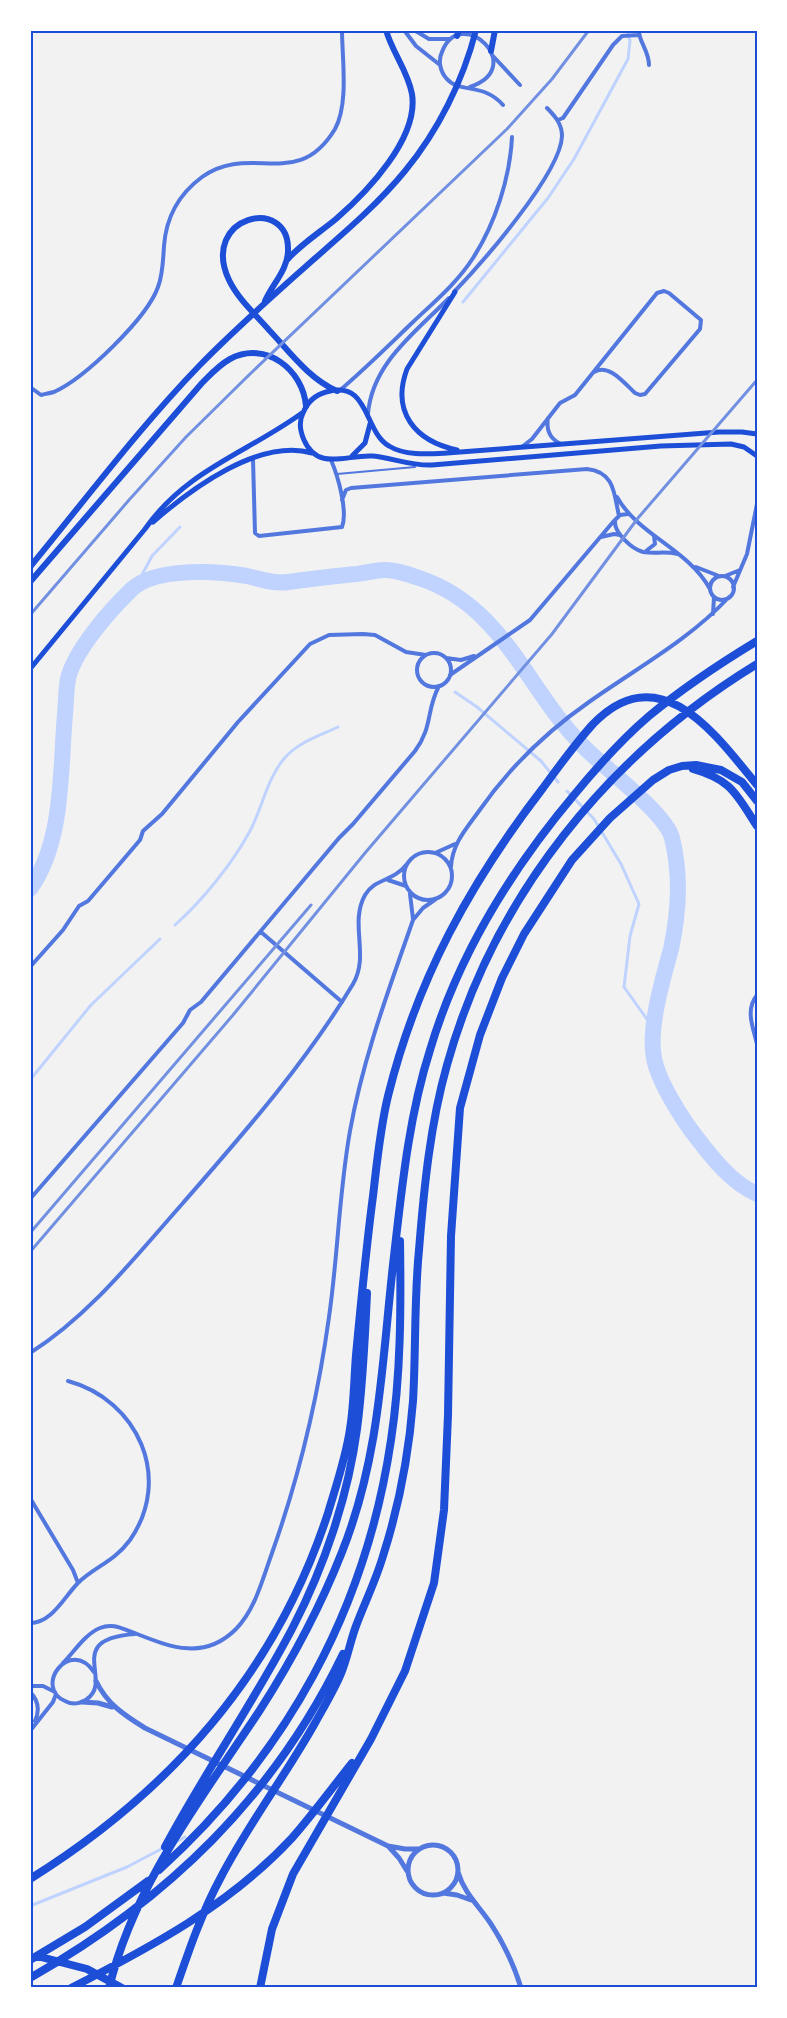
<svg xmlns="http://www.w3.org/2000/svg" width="787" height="2018" font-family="'Roboto Condensed',sans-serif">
<rect width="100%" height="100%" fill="#f2f2f2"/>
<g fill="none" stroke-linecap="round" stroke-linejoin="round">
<path stroke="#bfd3fe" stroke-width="3" d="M463 302 548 198 574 159 628 59 630 41 627 30
M136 586 152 556 180 527
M455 692 477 707 541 761 558 782
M567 791 594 819 621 864 639 904 630 936 624 987 654 1029
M175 925C203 900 232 864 250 831 262 808 267 780 283 760 296 743 319 736 338 727
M30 1080 91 1005 160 939
M176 1842 185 1837
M30 1906 127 1867 165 1847"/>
<path stroke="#bfd3fe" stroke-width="16" d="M30 889C64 841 60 771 65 714 66 702 66 690 68 679 74 651 111 609 132 589 156 567 217 571 247 576 261 579 273 584 288 582 311 579 334 576 357 574 366 573 376 570 385 570 396 570 408 574 419 578 505 606 527 692 586 749 606 769 666 814 672 838 681 874 679 912 671 949 663 979 648 1027 654 1058 658 1081 682 1119 697 1138 713 1159 732 1183 757 1194"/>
<path stroke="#5277de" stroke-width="2" d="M337 474 415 467"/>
<path stroke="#5277de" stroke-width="4" d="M404 30 416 46 440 65
M414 30 429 39H450
M639 30C638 40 649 51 649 65
M492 55 520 85
M470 87C529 67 460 3 442 52 438 60 440 71 446 78 459 94 483 82 503 105
M558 120 563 118 613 45 622 36 639 35
M454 292C481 264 561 173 562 136 562 124 555 116 547 108
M30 387 41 395C45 394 50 393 54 392 85 378 147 318 158 287 163 274 163 260 164 246 166 218 179 194 202 177 251 142 297 192 335 129 349 104 342 58 342 30
M339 391C365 369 389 345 413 322 434 302 457 283 473 258 495 224 510 178 512 137
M368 414C372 363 416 332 449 298
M548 418C546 430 550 439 561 444
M523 446 532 439 560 403 575 395 657 293 664 291 669 293 701 320 700 329 645 394 640 395 635 393C624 383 609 363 594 372
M253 459 255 533 259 536 342 527C348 511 338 476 331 460
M617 497C638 535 688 549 710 589
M342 500 346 490 351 488 587 469C615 472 614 494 619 516
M615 521C614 533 632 549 643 552 656 554 664 551 678 554
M601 537 614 534 620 535
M646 551 655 544 654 536
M696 567 719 576
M725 576 740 570
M710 588a12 12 0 1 1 24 0a12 12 0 1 1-24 0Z
M733 587 747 554 757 504
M713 614 714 597
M417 670a17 17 0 1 1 34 0a17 17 0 1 1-34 0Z
M446 658 461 660 474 656
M450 675 530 620 613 522 620 515 628 514
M404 876a24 24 0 1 1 48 0a24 24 0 1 1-48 0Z
M435 853 455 844
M451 867C452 844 466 829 479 811 509 768 546 732 589 702 637 668 689 640 729 597
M388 880 406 886
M410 894 413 919
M261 932 342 1002
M30 967 63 930 79 906 88 901 140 840 143 831 162 814 238 722 310 644 329 635 363 634 375 635 406 652 426 655
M757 995C745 1010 753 1027 757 1044
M30 1199 183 1023 190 1010 201 1002 339 838 353 824 415 751C433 727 426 710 439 686
M30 1353C90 1315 136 1256 183 1203 243 1134 305 1064 353 984 370 955 349 924 365 895 375 878 393 882 407 864
M30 1498 73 1570 78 1583
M30 1623C52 1623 64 1597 78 1583 94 1567 114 1562 130 1540 173 1478 138 1400 68 1381
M63 1663C74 1652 85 1634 100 1628 112 1623 121 1628 132 1632 168 1646 203 1662 236 1629 255 1610 263 1578 272 1553 299 1477 318 1397 329 1317 338 1255 339 1192 350 1131 363 1058 389 989 413 920L423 908 436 899
M94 1672C70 1637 33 1687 65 1701 72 1705 81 1704 87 1699 114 1680 63 1639 135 1634
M30 1686H43L55 1692
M30 1692C38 1700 40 1710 35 1721
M30 1731 53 1702 56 1694"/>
<path stroke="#5277de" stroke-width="5" d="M96 1681C107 1704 124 1715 145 1728L388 1846 405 1849H419
M82 1702 98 1703 112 1707
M408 1870a25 25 0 1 1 50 0a25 25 0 1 1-50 0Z
M389 1847 399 1858 407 1871
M458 1872C464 1893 479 1906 491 1924 504 1944 514 1965 521 1988
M443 1893 457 1895 471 1900"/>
<path stroke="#1d4ed8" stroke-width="5" d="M455 292 407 369C391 412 415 441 457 450
M757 434 742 432H719L447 453C429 454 405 456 389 446 363 431 370 379 326 392 315 395 307 403 303 413 299 421 300 431 304 440 318 472 347 454 373 456 393 458 411 466 432 465L661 446 731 444 744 447 757 456
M352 456 365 443 370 424
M153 522C191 489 259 438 312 453
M30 669 145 529C186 470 247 453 302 413"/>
<path stroke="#1d4ed8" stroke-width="6" d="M457 36 459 30
M491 51 495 30
M287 260C301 244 319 233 336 219 367 192 419 138 412 94 408 71 392 52 386 30
M265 301C272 285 288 269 288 251 290 194 199 216 229 280 238 299 255 314 269 330 289 351 309 379 337 391
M30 567C86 499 139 428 200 365 236 328 275 294 313 260 345 232 378 204 405 171 438 131 463 81 476 30
M30 582 202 383C211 374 219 365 230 359 266 340 303 370 306 406"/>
<path stroke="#1d4ed8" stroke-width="8" d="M693 769C732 780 736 794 757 826
M165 1847C205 1772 254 1702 293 1627 324 1567 348 1497 357 1429 363 1384 365 1338 367 1293
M159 1870C286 1755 366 1610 391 1440 401 1375 401 1306 400 1241
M30 1879C171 1791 276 1673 328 1513 336 1486 346 1457 350 1429 354 1405 354 1380 356 1355 361 1302 366 1249 373 1196 377 1162 380 1129 388 1096 417 979 470 883 543 788 559 766 575 744 593 724 660 655 716 735 757 785
M37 1956 87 1969 122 1988
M30 1960 85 1927 148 1881
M30 1978C167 1900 274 1797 343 1654
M71 1988C151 1947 230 1905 292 1838 313 1814 332 1788 352 1763
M109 1988C134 1884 202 1798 260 1710 292 1660 320 1608 342 1552 381 1454 382 1358 394 1256 402 1186 409 1116 430 1050 458 956 511 870 574 795 597 767 621 740 649 716 683 688 719 664 757 641
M176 1988C189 1950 202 1912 221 1877 249 1823 286 1775 315 1723 324 1707 333 1692 340 1676 347 1660 350 1642 356 1626 365 1602 376 1580 383 1556 399 1506 409 1453 413 1401 416 1351 414 1300 419 1250 424 1188 430 1125 447 1065 494 896 608 755 757 664
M260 1988 272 1929 293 1874 371 1739 405 1671 434 1583 444 1510 448 1415 451 1236 460 1108 480 1035 502 978 524 934 572 860 610 818 653 780 669 770 682 766 696 765 721 770 742 782 757 801"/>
<path stroke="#7290e2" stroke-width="3" d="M30 615 129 500 186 437 250 374 507 129 552 79 589 30
M30 1233 311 905
M30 1252 233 1015 365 853 552 634 638 518 757 380"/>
</g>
<rect width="787" height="2018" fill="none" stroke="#ffffff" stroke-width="63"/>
<rect x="32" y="32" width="724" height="1954" fill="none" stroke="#1d4ed8" stroke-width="2"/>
</svg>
